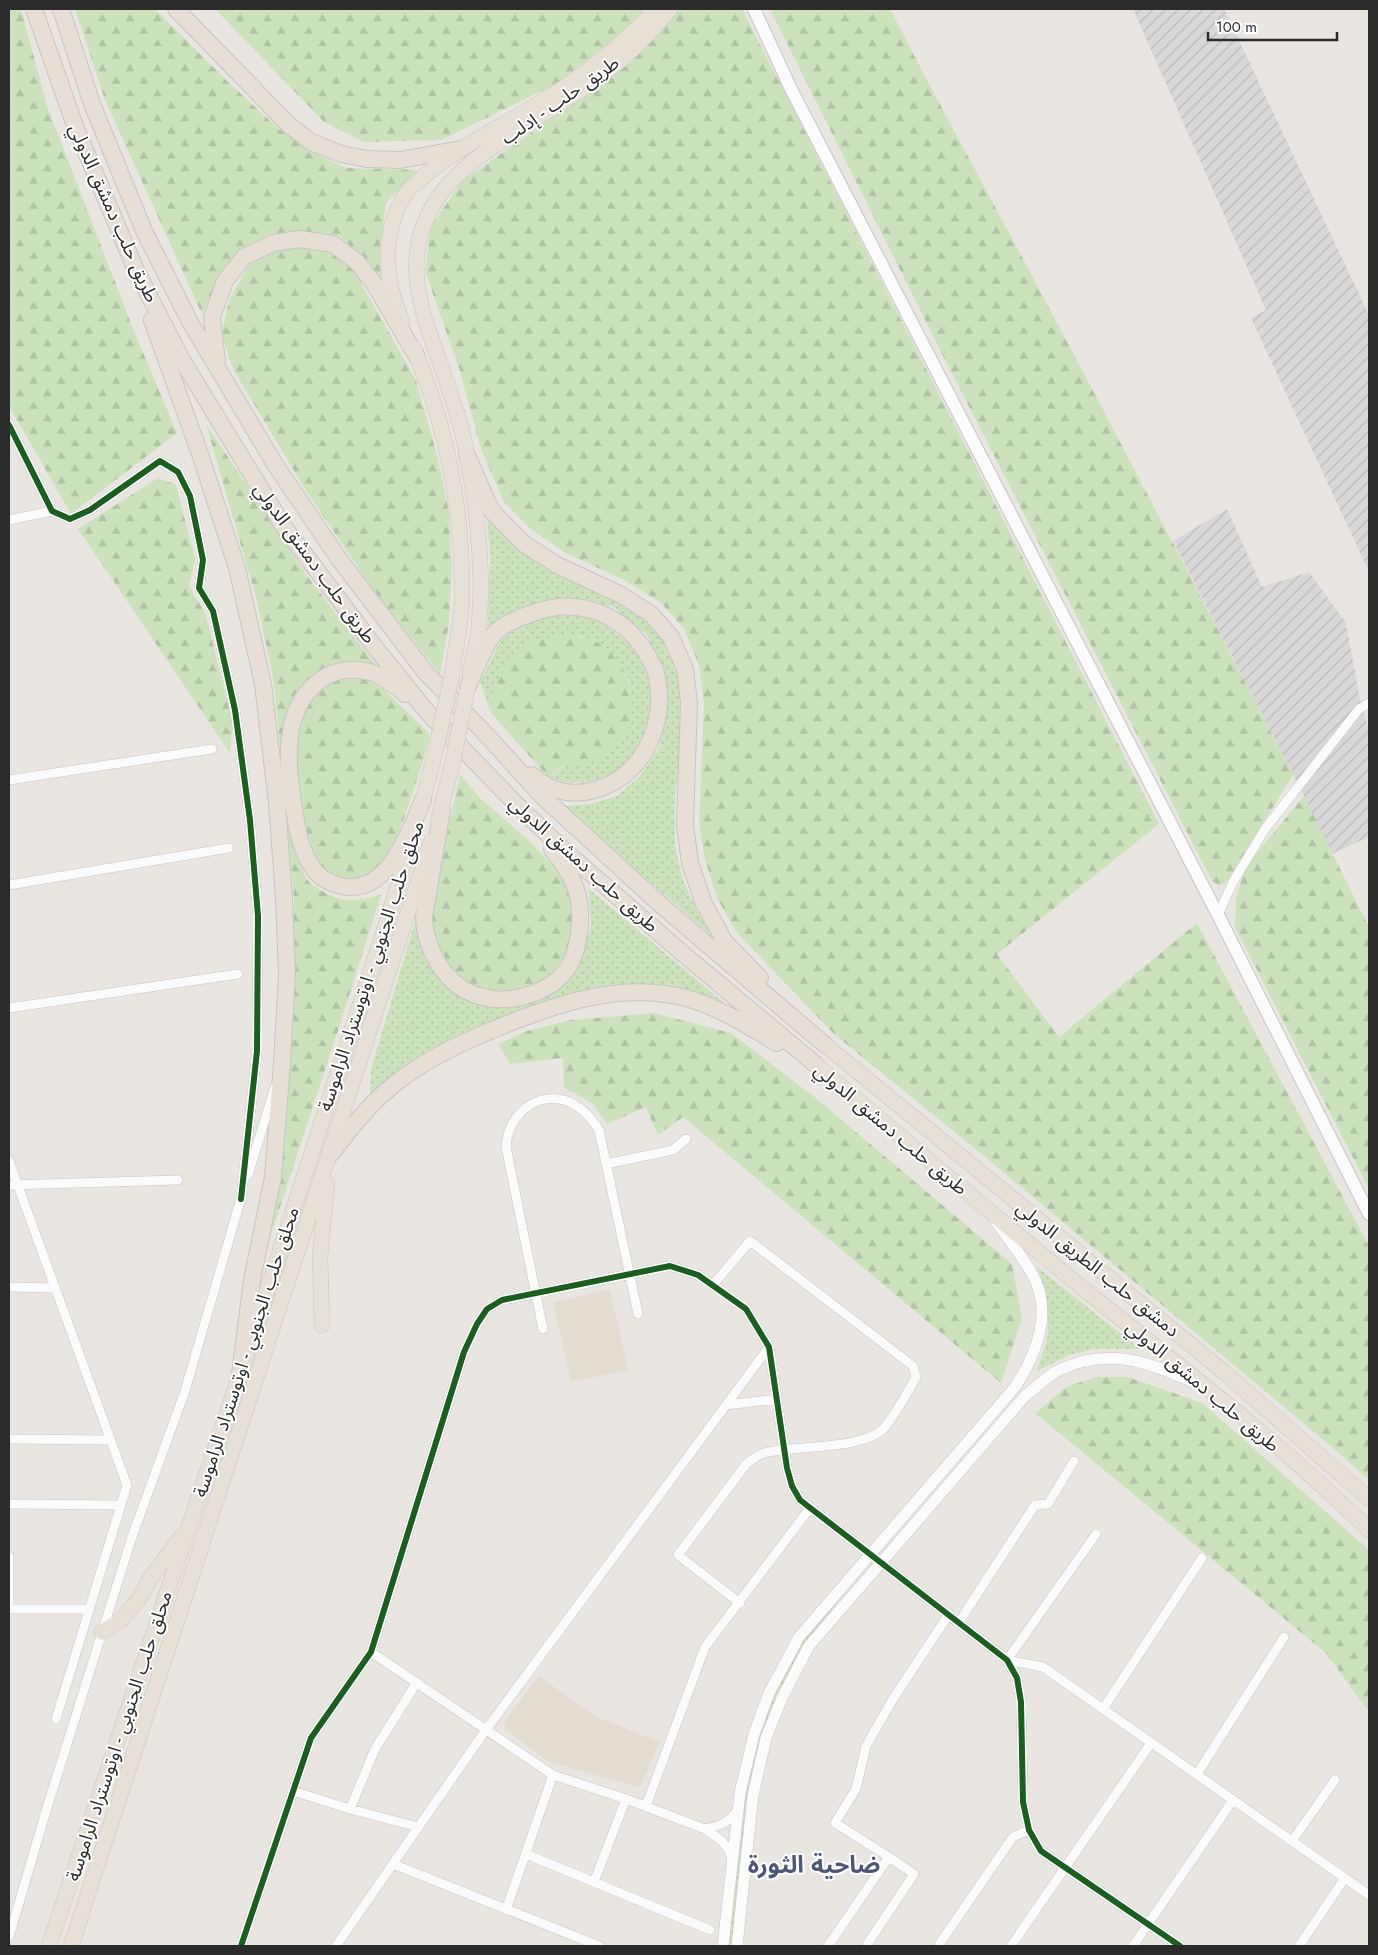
<svg xmlns="http://www.w3.org/2000/svg" width="1378" height="1955" font-family="Jost,'Noto Sans Arabic',sans-serif">
<defs>
<pattern id="industrial-furrows" width="10" height="10" patternUnits="userSpaceOnUse" patternTransform="scale(1.25)"><rect width="10" height="10" fill="#dad7d9"/><path d="M-1 1l2-2M0 10L10 0M9 11l2-2" fill="none" stroke="#bbb9ba"/></pattern>
<pattern id="grass-dots" width="8" height="8" patternUnits="userSpaceOnUse" patternTransform="scale(1.25)"><rect width="8" height="8" fill="#cce2bd"/><path d="M2 2h.1M6 6h.1" fill="none" stroke="#afc2a3" stroke-width="1.8" stroke-linecap="round"/></pattern>
<pattern id="forest-firs" width="22" height="20" patternUnits="userSpaceOnUse" patternTransform="scale(1.25)"><rect width="22" height="20" fill="#cce2bd"/><path d="M5 1l3.5 6h-7zM16 11l3.5 6h-7z" fill="#afc2a3"/></pattern>
</defs>
<rect width="100%" height="100%" fill="#e9e6e2"/>
<path fill="url(#industrial-furrows)" d="M1133 9H1224L1369 315V572L1251 318 1266 310Z
M1227 509 1262 587 1309 572 1346 623 1360 699 1369 730V837L1332 854 1304 796 1173 541Z"/>
<path fill="#e3ddd1" d="M610 1289 628 1370 571 1382 553 1302Z
M539 1676 595 1716 659 1742 640 1788 547 1761 505 1729V1721Z"/>
<path fill="url(#grass-dots)" d="M487 519C507 539 526 557 551 571 591 593 636 598 664 638 701 691 663 799 679 865 685 891 699 915 713 937L563 806 591 804 617 796 641 775 659 747 666 709 664 671 647 635 614 607 585 601 551 599 517 609 488 627 490 554Z
M552 615C562 616 573 615 583 616 597 619 609 627 619 636 688 690 638 807 549 778L566 764H583L630 681 616 659 597 642 580 636H556L529 643 493 693 491 713 480 682 501 640 519 626Z
M588 888 735 1012 660 986 501 1018 463 1033 426 1054 370 1094 371 1069 415 922 426 961 452 992 477 1005 512 1006 562 986 581 962 591 924Z
M1037 1267 1140 1349H1094L1069 1355 1037 1371C1040 1359 1047 1345 1048 1333 1049 1311 1045 1287 1037 1267Z
M865 1567 806 1643 763 1737 732 1946H728L745 1794 759 1736 773 1694 803 1641Z"/>
<path fill="url(#forest-firs)" d="M9 9H21L47 106 134 331 177 433 71 514 9 406Z
M75 9H155L226 80 279 129 311 151 346 168 418 170 386 203 380 249 381 282 360 255 340 236 300 231 272 234 243 247 220 276 202 314 105 100Z
M215 9H644L633 25 554 85 441 140 364 142 324 122Z
M680 9H742L1159 824 997 954 1059 1037 1197 923 1369 1246V1480L1339 1453 984 1156 834 1034 737 933 717 898 705 859 699 824 704 703 699 665 684 629 661 603 628 582 564 552 533 531 504 502 481 449 459 368 425 271 430 228 462 181 629 64Z
M770 9H890C938 103 990 196 1039 289 1125 450 1209 612 1293 775L1226 883 1218 885 1212 881 940 350Z
M302 246 328 251 352 267 416 380 438 459 449 512 452 570 449 623 440 674 375 592 308 494 234 371 221 334 230 298 248 266 273 252Z
M206 424 308 577 378 668 307 683C301 692 290 704 287 715 278 746 288 859 310 883 312 885 316 887 319 889 342 904 355 901 381 895L341 1021 266 1250 294 978V898L274 683 257 601Z
M158 478 176 485 195 559 189 586 206 615 233 724 230 753 78 529Z
M556 636C570 636 584 635 597 642 631 662 645 713 618 744 610 753 594 763 582 764 577 765 571 763 567 764 561 766 554 774 549 778L491 713 493 693 505 666 514 652 529 643Z
M349 676 366 680 382 688 428 732 430 738C423 762 393 863 375 875 368 879 356 880 349 879 339 878 329 875 322 867 295 842 294 750 302 716 305 706 313 694 320 687 327 682 340 679 349 676Z
M460 774 480 798 527 839 563 875 573 902 572 933 565 955 547 981 530 991 498 992 480 988 466 981 453 970 443 956 431 930V906Z
M1304 796 1369 927V1189L1235 927 1236 897 1246 866Z
M654 1013 731 1033 817 1099 1012 1264 1022 1319 1001 1383 683 1117 658 1135 646 1107 607 1124 593 1104 564 1087 563 1058 510 1064 498 1044 527 1031 571 1020Z
M1096 1377H1128L1202 1403 1369 1550V1712L1326 1653 1035 1413 1066 1387Z"/>
<g fill="none" stroke-linecap="round" stroke-linejoin="round">
<defs>
<path id="minor" d="M9 425 52 511 70 519 90 510 160 461 178 472 190 496 203 560 199 588 213 611 235 710 250 820 258 916 257 1051 241 1199
M9 520 52 511
M9 780 212 749
M9 885 229 848
M1218 915 1233 882 1265 829 1359 709 1369 703
M9 1008 238 974
M9 1161 127 1485 56 1719
M606 1164 673 1150 686 1139
M248 1175 275 1087
M9 1185 178 1180
M713 1285 750 1241 913 1366 916 1377C907 1393 895 1416 883 1429 861 1450 794 1445 764 1453 758 1455 752 1460 747 1463L678 1555 740 1603
M9 1287 55 1288
M543 1329 506 1147C508 1112 542 1086 575 1105 586 1111 592 1120 599 1130L638 1314
M726 1405 777 1399
M9 1439 111 1440
M9 1504 121 1505
M1096 1534 1007 1660 1043 1667 1369 1895
M9 1557V1609
M9 1609H90
M959 1622 1035 1505 1048 1504 1074 1461
M371 1652 553 1775 626 1799 705 1829 722 1841 728 1849 732 1859
M1103 1709 1202 1558
M1197 1774 1284 1637
M293 1791 350 1809 418 1827
M646 1806 705 1647 810 1508
M350 1809 375 1749 417 1682
M705 1829C721 1826 729 1822 738 1810
M1292 1841 1335 1780
M526 1854 710 1930
M889 1857 835 1823 856 1789 866 1746 893 1699 949 1614
M393 1864 599 1946
M594 1882 626 1799
M506 1910 553 1775
M9 1937 46 1811 132 1537 185 1391 242 1195
M241 1946 311 1738 371 1652 464 1352 477 1324 487 1309 502 1300 670 1266 698 1275 746 1309 769 1347 787 1468 792 1486 800 1500 1007 1660 1017 1678 1021 1702 1023 1802 1029 1830 1041 1851 1180 1946
M336 1946 485 1731 769 1347
M828 1946 889 1857 914 1874 866 1946
M938 1946 1013 1837 1029 1830
M1011 1946 1151 1743
M1133 1946 1233 1800
M1299 1946 1345 1878"/>
<path id="tertiary" d="M723 1946 740 1793 754 1734 769 1693 799 1637 1015 1387C1037 1354 1054 1310 1031 1272 1021 1254 1007 1238 996 1221
M737 1946 753 1795 766 1738 782 1698 809 1646 1025 1396C1036 1388 1047 1376 1059 1370 1109 1347 1145 1361 1193 1382"/>
<path id="secondary" d="M754 9 791 89 1218 915 1369 1214"/>
<path id="trunk" d="M402 321C384 280 381 233 406 193 410 187 417 183 422 178 457 147 499 128 538 104 584 75 619 48 656 9
M413 347C447 426 463 513 462 600 461 624 455 650 452 675
M470 672C473 657 478 641 479 625 484 573 477 507 467 455 464 436 458 416 452 398 430 327 389 261 443 191 466 162 495 146 526 125 553 107 583 90 609 70 631 53 652 31 670 9
M420 811 435 754
M438 821 453 761
M824 1044 1224 1372 1369 1499
M815 1064C908 1143 1001 1222 1096 1299 1189 1374 1284 1446 1369 1530
M322 1325 320 1256 327 1184
M102 1632 120 1621 139 1599 149 1580 181 1537
M49 1946 240 1374 387 921 413 835
M71 1946 431 842"/>
<path id="motorway" d="M34 9 75 126 135 268 182 360 284 527 374 646 428 713 516 804 565 851 681 952 815 1064
M61 9 92 104 144 231 190 322 276 466 339 559 426 673 481 729 542 796 662 906 824 1044
M176 9 288 124 311 142 341 154 367 159 400 160 461 149
M152 320 201 457 237 568 263 684 277 803 284 898 287 975 282 1063 273 1177 252 1280 240 1374
M217 362 212 317 225 281 244 257 273 243 300 239 333 244 357 262 375 285 417 357
M467 455 491 510 523 543 557 565 621 595 651 614 671 637 685 669 689 703 685 825 690 863 704 904 725 942 760 978
M468 686C474 673 486 641 496 632 508 621 524 616 539 611 583 597 626 617 648 656 650 661 655 667 656 673 667 719 647 771 601 788 576 797 551 793 532 775
M405 694C395 686 383 676 370 672 331 662 301 687 292 725 286 752 289 780 294 808 297 830 301 854 316 872 323 880 332 884 342 886 388 896 409 832 423 800
M442 810 424 917C425 949 445 986 479 996 512 1006 559 992 573 958 576 950 578 941 579 932 584 897 573 875 552 849
M330 1155C350 1129 370 1103 396 1083 426 1059 460 1043 495 1029 555 1004 621 981 686 998 719 1007 748 1026 777 1043"/>
</defs>
<use href="#minor" stroke="#c5c4c4" stroke-width="10"/>
<use href="#tertiary" stroke="#c5c4c4" stroke-width="12"/>
<use href="#secondary" stroke="#c5c4c4" stroke-width="14"/>
<use href="#trunk" stroke="#c5c4c2" stroke-width="16"/>
<use href="#motorway" stroke="#c5c4c2" stroke-width="18"/>
<use href="#minor" stroke="#fcfbfb" stroke-width="9"/>
<use href="#tertiary" stroke="#fcfbfb" stroke-width="11"/>
<use href="#secondary" stroke="#fcfbfb" stroke-width="12"/>
<use href="#trunk" stroke="#e6e0d6" stroke-width="15"/>
<use href="#motorway" stroke="#e7ded6" stroke-width="16"/>
<defs>
<path id="trunk-bridge" d="M435 754 452 675
M453 761 468 686"/>
</defs>
<use href="#trunk-bridge" stroke="#c5c4c2" stroke-width="16" stroke-linecap="butt"/>
<use href="#trunk-bridge" stroke="#e6e0d6" stroke-width="15"/>
<defs>
<path id="cycleway" d="M9 425 52 511 70 519 90 510 160 461 178 472 190 496 203 560 199 588 213 611 235 710 250 820 258 916 257 1051 241 1199
M241 1946 311 1738 371 1652 464 1352 477 1324 487 1309 502 1300 670 1266 698 1275 746 1309 769 1347 787 1468 792 1486 800 1500 1007 1660 1017 1678 1021 1702 1023 1802 1029 1830 1041 1851 1180 1946"/>
</defs>
<use href="#cycleway" stroke="#fff" stroke-width="9"/>
<use href="#cycleway" stroke="#1b5e20" stroke-width="6"/>
</g>
<g text-anchor="middle" dominant-baseline="central" stroke-width="4" stroke-linejoin="round" paint-order="stroke">
<g font-size="19" fill="#2b2b2b" stroke="#fff">
<text transform="translate(560 100) rotate(-35)">طريق حلب - إدلب</text>
<text transform="translate(114 213) rotate(66)">طريق حلب دمشق الدولي</text>
<text transform="translate(315 563) rotate(54)">طريق حلب دمشق الدولي</text>
<text transform="translate(584 864) rotate(42)">طريق حلب دمشق الدولي</text>
<text transform="translate(371 966) rotate(-72)">محلق حلب الجنوبي - اوتوستراد الراموسة</text>
<text transform="translate(891 1129) rotate(40)">طريق حلب دمشق الدولي</text>
<text transform="translate(1098 1269) rotate(39)">دمشق حلب الطريق الدولي</text>
<text transform="translate(246 1352) rotate(-72)">محلق حلب الجنوبي - اوتوستراد الراموسة</text>
<text transform="translate(1203 1386) rotate(40)">طريق حلب دمشق الدولي</text>
<text transform="translate(119 1736) rotate(-72)">محلق حلب الجنوبي - اوتوستراد الراموسة</text>
</g>
<g font-size="24" font-weight="bold" fill="#4f5779" stroke="#fff">
<text x="814" y="1864">ضاحية الثورة</text>
</g>
</g>
<rect width="1378" height="1955" fill="none" stroke="#2b2b2b" stroke-width="20"/>
<path d="M1208 32v8h129v-8" fill="none" stroke="#2b2b2b" stroke-width="2.5"/>
<text x="1216" y="32" font-size="15" fill="#2b2b2b" stroke="#ffffff" stroke-width="4" paint-order="stroke">100 m</text>
</svg>
